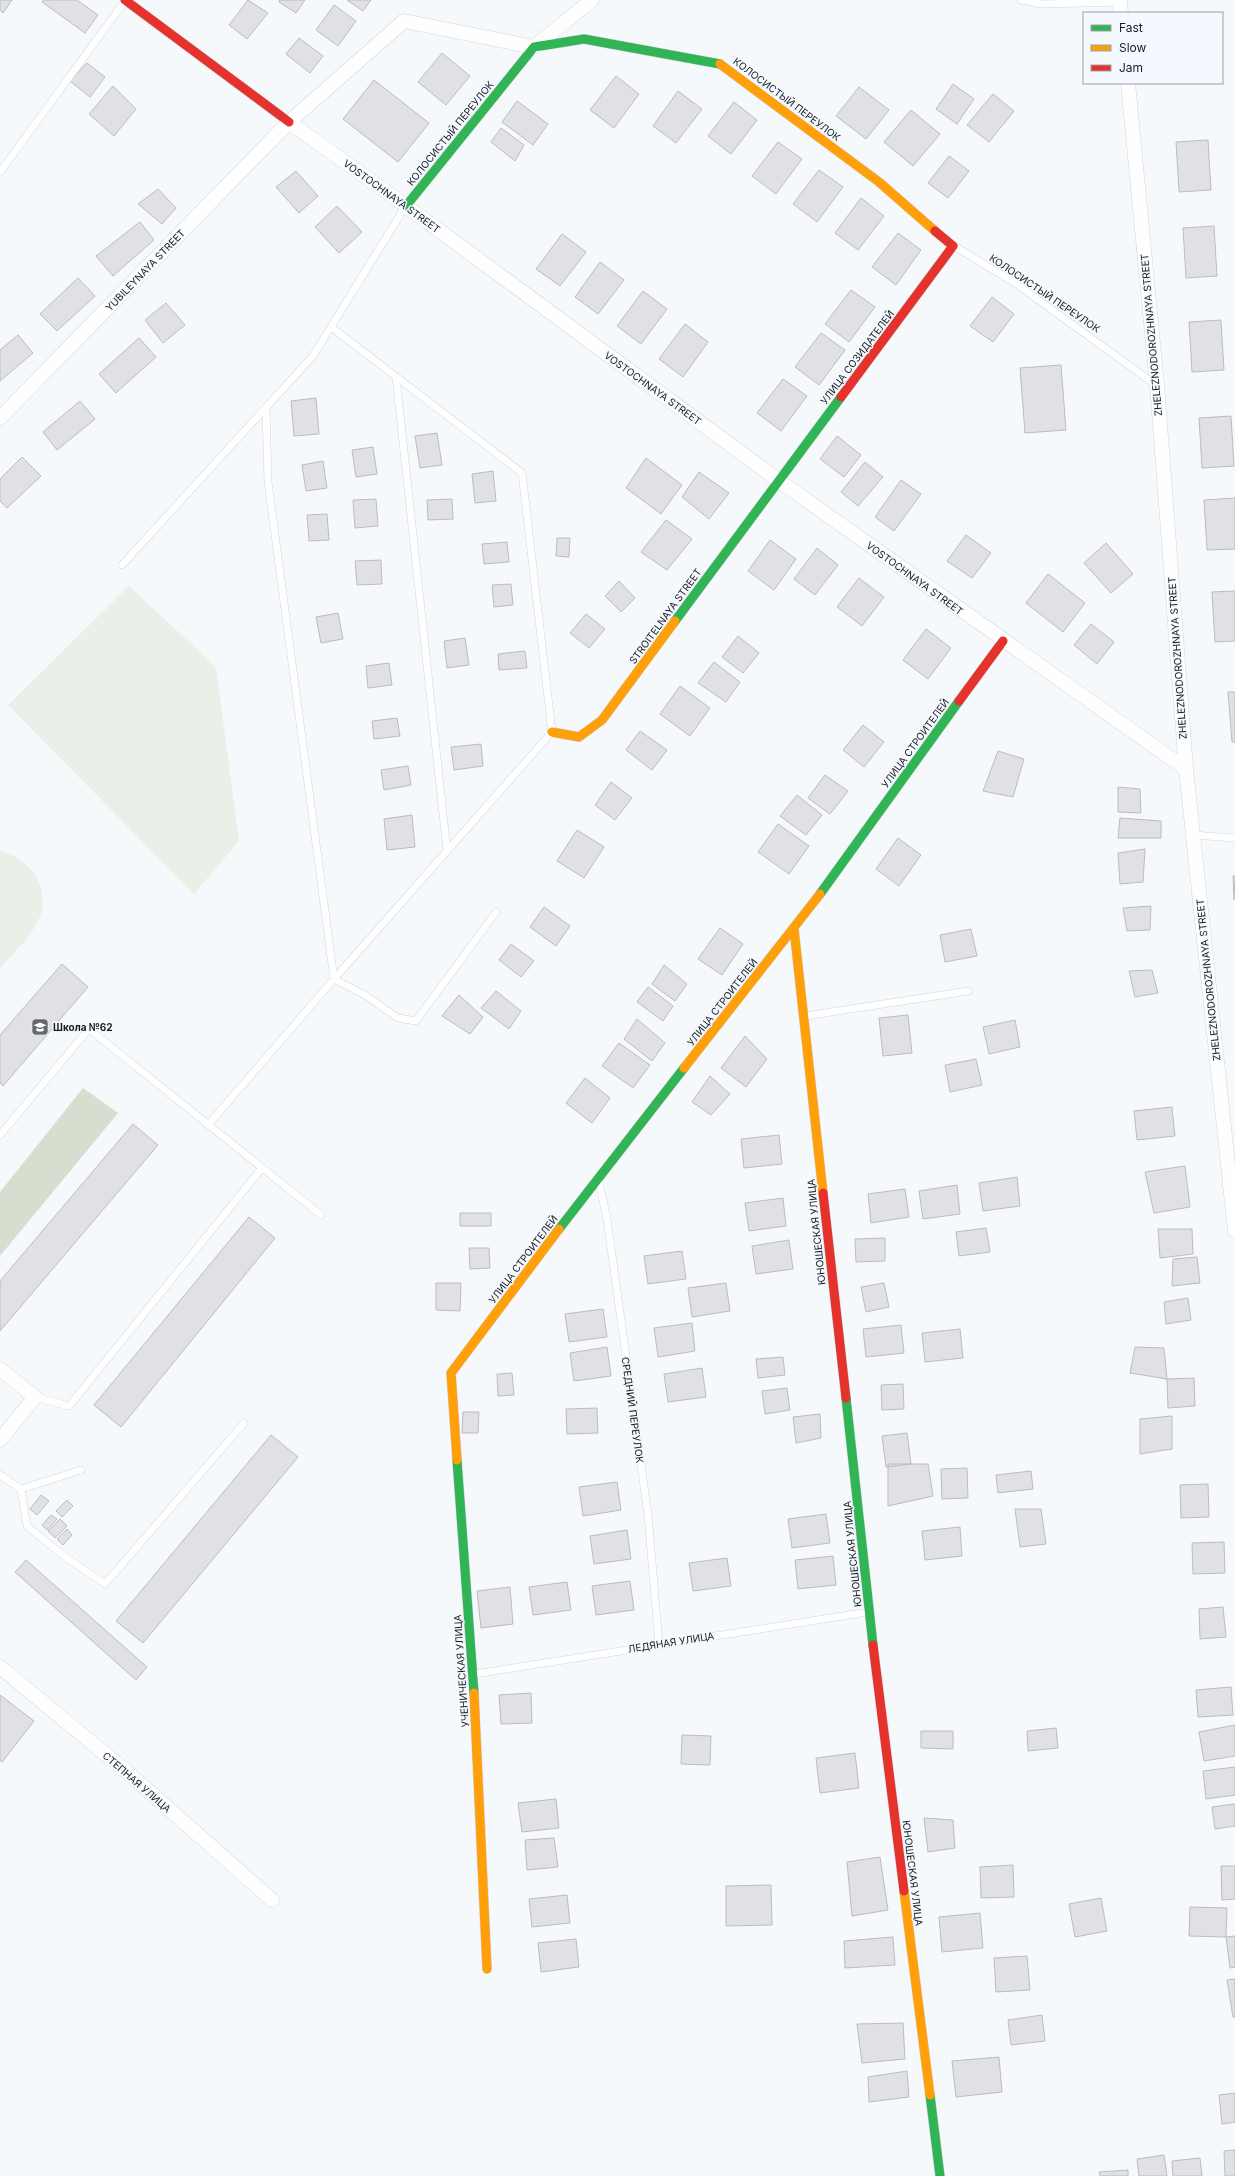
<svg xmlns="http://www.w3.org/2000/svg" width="1235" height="2176" font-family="Inter,sans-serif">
<rect width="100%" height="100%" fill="#f6f9fc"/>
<path fill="#eaf0e8" d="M129 586 216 667 239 841 194 894 8 705Z
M0 850C32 859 54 892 37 923 28 940 12 954 0 969Z"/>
<path fill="#d6decf" d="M83 1088 118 1113 0 1256V1192Z"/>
<path fill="#e0e0e6" stroke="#bbbcbf" d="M0 0H12L3 13 0 10Z
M44 0H77L98 15 85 33 42 2Z
M248 0 268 13 247 39 229 25Z
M280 0H305L296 13 279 2Z
M347 0H371L363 11Z
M334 5 356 21 338 46 316 30Z
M299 38 323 56 310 73 286 54Z
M442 53 470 76 446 105 418 82Z
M87 63 105 77 90 97 70 81Z
M616 76 639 94 614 128 590 110Z
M374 80 429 123 398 162 343 119Z
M953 84 974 99 957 124 936 109Z
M113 86 136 109 114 136 89 114Z
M859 87 889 110 866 139 836 116Z
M678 91 702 109 676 143 653 126Z
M993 94 1014 111 989 142 967 125Z
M517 101 548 124 533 145 502 122Z
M734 102 757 120 731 154 708 136Z
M911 110 940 134 913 166 884 142Z
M501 128 524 145 515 161 491 142Z
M1208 140 1211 190 1179 192 1176 142Z
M778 142 802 159 776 194 752 176Z
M949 156 969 171 948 198 928 183Z
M819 170 843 187 817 222 793 204Z
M296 171 318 196 299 213 276 187Z
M158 189 176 208 162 224 138 204Z
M861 198 884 216 858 250 835 233Z
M337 206 362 232 339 253 315 227Z
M140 222 154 240 113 276 96 256Z
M1214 226 1217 276 1186 278 1183 228Z
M898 233 921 250 896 285 872 267Z
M562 234 586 252 560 286 536 269Z
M600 262 624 280 598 314 575 297Z
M78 278 95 296 57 331 40 314Z
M851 290 875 307 849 342 825 324Z
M643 291 667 309 641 344 617 326Z
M992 297 1014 314 993 342 970 326Z
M166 303 185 325 163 343 145 320Z
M1221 320 1224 370 1192 372 1189 322Z
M685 324 708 342 683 377 659 359Z
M821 333 845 350 819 385 795 367Z
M18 335 33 353 0 381V350Z
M139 338 156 357 116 393 99 374Z
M1061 365 1066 430 1025 433 1020 368Z
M783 379 807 396 781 431 757 413Z
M316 398 319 434 294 436 291 401Z
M80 401 95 419 57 450 43 432Z
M1231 416 1234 466 1202 468 1199 418Z
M437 433 442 465 420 468 415 436Z
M837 436 861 455 844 477 820 459Z
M373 447 377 474 356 477 352 450Z
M22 457 41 476 7 508 0 501V479Z
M646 458 682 485 661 514 626 488Z
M323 461 327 488 306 491 302 465Z
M865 462 883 477 858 506 841 492Z
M493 471 496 501 475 503 472 474Z
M699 472 729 493 709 519 682 497Z
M901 480 921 494 894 531 875 517Z
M1235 498V549L1207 550 1204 500Z
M376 499 378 526 355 528 353 500Z
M452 499 453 519 428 520 427 500Z
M327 514 329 540 309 541 307 515Z
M666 520 692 539 667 570 641 552Z
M966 535 991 553 972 578 947 561Z
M557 538H570L569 557 556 556Z
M770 540 796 559 774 590 748 571Z
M507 542 509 562 484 564 482 544Z
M1106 543 1133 574 1111 593 1084 563Z
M817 548 838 565 815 595 794 579Z
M381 560 382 584 357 585 355 561Z
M1048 574 1085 603 1063 632 1026 603Z
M859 578 884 597 862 626 837 607Z
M619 581 635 598 621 612 605 596Z
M511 584 513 605 494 607 492 585Z
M1235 591V641L1215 642 1212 592Z
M338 613 343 639 321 643 316 617Z
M586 614 605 629 589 648 570 633Z
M1091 624 1114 642 1097 664 1074 645Z
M926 629 951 648 928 679 903 660Z
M738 636 759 653 743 673 722 657Z
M465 638 469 665 447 668 444 641Z
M525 651 527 668 499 670 498 654Z
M714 662 740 682 726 702 698 683Z
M389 663 392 685 368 688 366 666Z
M680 686 710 708 690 736 660 714Z
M1228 692H1235V742H1232Z
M397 718 400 736 374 739 372 721Z
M863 725 884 742 864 767 843 750Z
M640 731 667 750 652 770 626 750Z
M481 744 483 766 454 770 451 747Z
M998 751 1024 759 1013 797 983 791Z
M408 766 411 785 384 790 381 770Z
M825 775 848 791 830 814 808 798Z
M611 782 632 798 615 820 595 805Z
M1118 787 1140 789 1141 813 1118 812Z
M797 795 822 815 806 835 780 816Z
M412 815 415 847 387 850 384 819Z
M1120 818 1161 821V838H1118Z
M778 824 809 846 789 874 758 852Z
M577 830 604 847 584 878 557 861Z
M898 838 921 855 899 886 876 869Z
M1145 849 1143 882 1120 884 1118 853Z
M1233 876H1235L1234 900Z
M1151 906 1150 930 1127 931 1123 908Z
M544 907 570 926 556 946 530 927Z
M720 928 743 944 722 975 698 959Z
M971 929 977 956 945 962 940 935Z
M511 944 534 961 521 977 499 960Z
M62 964 88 987 3 1086 0 1083V1035Z
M664 965 687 984 675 1001 652 984Z
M1152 970 1158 993 1135 997 1129 971Z
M648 987 673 1006 663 1021 637 1002Z
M496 991 521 1011 509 1029 481 1008Z
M459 995 483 1017 470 1034 442 1016Z
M908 1015 912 1053 883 1056 879 1018Z
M637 1019 665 1043 652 1061 624 1039Z
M1015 1020 1020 1047 989 1054 983 1027Z
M745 1036 767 1059 746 1087 721 1068Z
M619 1043 650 1065 633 1088 602 1066Z
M976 1059 982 1085 950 1092 945 1065Z
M710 1076 730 1094 711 1115 692 1102Z
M585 1078 610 1098 592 1123 566 1103Z
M1172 1107 1175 1136 1137 1140 1134 1111Z
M133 1124 158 1145 0 1331V1281Z
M779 1135 782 1164 744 1168 741 1139Z
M1185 1166 1190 1207 1154 1213 1145 1172Z
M1017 1177 1020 1206 983 1211 979 1183Z
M957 1185 960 1214 923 1219 919 1191Z
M905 1189 909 1217 871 1223 868 1194Z
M783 1198 786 1226 749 1231 745 1203Z
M460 1213H491V1226H460Z
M249 1217 275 1238 121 1427 94 1405Z
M986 1228 990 1252 959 1256 956 1232Z
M1158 1229H1192L1193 1254 1160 1258Z
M885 1238V1261L856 1262 855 1239Z
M789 1240 793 1269 756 1274 752 1246Z
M469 1248H489L490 1268 470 1269Z
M682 1251 686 1279 648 1284 644 1256Z
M1197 1257 1200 1283 1172 1286 1173 1259Z
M436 1283H461L460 1311 436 1310Z
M726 1283 730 1311 692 1317 688 1288Z
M884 1283 889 1307 866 1312 861 1287Z
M1188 1298 1191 1320 1166 1324 1164 1302Z
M603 1309 607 1337 569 1342 565 1314Z
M692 1323 695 1351 658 1357 654 1328Z
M901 1325 904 1353 866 1357 863 1329Z
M960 1329 963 1358 925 1362 922 1333Z
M607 1347 611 1376 574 1381 570 1353Z
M1135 1347 1164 1348 1167 1379 1130 1373Z
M783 1357 785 1375 758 1378 756 1359Z
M702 1368 706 1397 668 1402 664 1374Z
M512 1373 514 1395 498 1396 497 1374Z
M1194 1378 1195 1406 1168 1408 1167 1379Z
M903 1384 904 1409 882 1410 881 1385Z
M787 1388 790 1410 765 1414 762 1391Z
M597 1408 598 1433 567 1434 566 1409Z
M463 1412H479L478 1433H462Z
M820 1414 821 1438 796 1443 793 1417Z
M1172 1416V1449L1140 1454V1419Z
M907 1433 911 1464 886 1467 882 1436Z
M271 1435 298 1457 143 1643 116 1621Z
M888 1464H928L933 1496 888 1506Z
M967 1468 968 1498 942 1499 941 1469Z
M1031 1471 1033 1489 998 1493 996 1475Z
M617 1482 621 1510 583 1516 579 1487Z
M1208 1484 1209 1517 1181 1518 1180 1485Z
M41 1495 49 1501 37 1515 30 1509Z
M67 1500 73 1506 62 1517 56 1511Z
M1015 1509H1041L1046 1544 1020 1547Z
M826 1514 830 1543 792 1548 788 1519Z
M51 1515 57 1519 47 1530 42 1525Z
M60 1519 67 1526 55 1538 48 1531Z
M960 1527 962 1556 925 1560 922 1531Z
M67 1529 72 1535 63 1545 57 1539Z
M627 1530 631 1559 594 1564 590 1536Z
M1224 1542 1225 1573 1193 1574 1192 1543Z
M833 1556 836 1585 798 1589 795 1560Z
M727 1558 731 1586 693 1591 689 1563Z
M26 1560 147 1667 136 1680 15 1572Z
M630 1581 634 1610 596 1615 592 1586Z
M567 1582 571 1610 533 1615 529 1587Z
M510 1587 513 1624 481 1628 477 1591Z
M1223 1607 1226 1637 1200 1639 1199 1609Z
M1231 1687 1233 1715 1198 1717 1196 1690Z
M531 1693 532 1723 501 1724 499 1695Z
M0 1695 34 1721 2 1762 0 1760Z
M1235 1725V1756L1204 1761 1199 1732Z
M1056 1728 1058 1748 1028 1751 1027 1731Z
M921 1731H953V1749L921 1748Z
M682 1735 711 1736 710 1765 681 1764Z
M855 1753 859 1788 820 1793 816 1758Z
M1235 1767V1795L1206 1799 1203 1771Z
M556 1799 559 1828 522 1832 518 1803Z
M1235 1804V1826L1215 1829 1212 1807Z
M924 1818 953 1820 955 1848 928 1852Z
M554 1838 558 1867 527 1870 525 1840Z
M880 1857 888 1910 852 1916 847 1862Z
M1013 1865 1014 1897 981 1898 980 1867Z
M1221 1866H1235V1899L1222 1900Z
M771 1885 772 1925 726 1926V1886Z
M567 1895 570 1923 532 1927 529 1899Z
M1101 1898 1107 1931 1075 1937 1069 1904Z
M1190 1907 1227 1908 1226 1937 1189 1936Z
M980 1913 983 1948 942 1952 939 1917Z
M1235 1936V1967L1230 1968 1226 1937Z
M893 1937 895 1965 845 1968 844 1941Z
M576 1939 579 1967 541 1972 538 1943Z
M1027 1956 1030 1990 996 1992 994 1958Z
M1235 1979V2017H1233L1227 1980Z
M1042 2015 1045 2041 1011 2045 1008 2020Z
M903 2023 905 2059 862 2063 857 2024Z
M999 2057 1002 2092 956 2097 952 2061Z
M907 2071 909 2097 869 2102 868 2077Z
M1235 2093V2122L1222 2124 1219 2095Z
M1235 2150V2176H1225L1224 2151Z
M1164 2155 1167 2176H1139L1137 2159Z
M1200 2158 1202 2176H1173L1172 2161Z
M1128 2170V2176H1100L1099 2172Z"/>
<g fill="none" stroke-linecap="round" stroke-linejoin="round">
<defs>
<path id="lane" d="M1021 0 1042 4 1121 2
M0 172 125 1
M954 246 1015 283 1156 385
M396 377 447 851
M266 408 268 482 334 979 552 732 522 473 331 327
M122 565 313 356 405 207
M1193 835 1235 838
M805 1016 968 991
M208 1125 334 979 365 995 398 1018 416 1021 496 912
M0 1135 89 1029 321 1215
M599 1182 607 1219 648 1515 659 1644
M35 1397 69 1406 262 1168
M0 1475 21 1489 81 1470
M21 1489 27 1526 64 1556 105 1584 244 1423
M475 1674 868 1612"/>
<path id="street" d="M1120 0 1121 13
M1128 83 1157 385 1186 769 1235 1231
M289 122 406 206 778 480 1186 769
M0 418 289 122 404 21 534 47 592 0
M0 1369 35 1397 0 1440
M0 1667 126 1771 272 1900"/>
<path id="fast" d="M406 206 534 47 584 39 720 64
M675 621 841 397
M820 894 959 701
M559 1229 684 1068
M846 1398 873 1645
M457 1460 474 1693
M930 2095 940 2176"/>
<path id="slow" d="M720 64 879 182 935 231
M552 732 579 737 602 720 675 621
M794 929 823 1193
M684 1068 820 894
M457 1460 451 1373 559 1229
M474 1693 487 1969
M904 1891 930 2095"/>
<path id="jam" d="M125 0 289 122
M841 397 953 246 935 231
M959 701 1003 641
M823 1193 846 1398
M873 1645 904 1891"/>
</defs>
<use href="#lane" stroke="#d3d6d8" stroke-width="8"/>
<use href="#street" stroke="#d3d6d8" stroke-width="15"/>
<use href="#fast" stroke="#d3d6d8" stroke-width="10"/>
<use href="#slow" stroke="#d3d6d8" stroke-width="10"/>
<use href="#jam" stroke="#d3d6d8" stroke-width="10"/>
<use href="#lane" stroke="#fefeff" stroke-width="7"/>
<use href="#street" stroke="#fefeff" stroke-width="14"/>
<use href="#fast" stroke="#30b455" stroke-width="9"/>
<use href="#slow" stroke="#ff9f0a" stroke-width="9"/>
<use href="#jam" stroke="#e5322d" stroke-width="9"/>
</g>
<defs>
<symbol id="school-square" viewBox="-11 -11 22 22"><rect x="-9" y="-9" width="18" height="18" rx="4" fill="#66696c" stroke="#f3f9ff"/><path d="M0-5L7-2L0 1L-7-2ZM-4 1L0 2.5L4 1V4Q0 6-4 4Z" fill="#fff"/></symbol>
</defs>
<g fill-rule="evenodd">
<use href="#school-square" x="30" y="1017" width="20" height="20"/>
</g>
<g text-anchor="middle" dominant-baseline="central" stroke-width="3" stroke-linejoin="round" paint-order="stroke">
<g font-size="10" fill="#191c1e" stroke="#f3f9ff">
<text transform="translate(787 99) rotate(37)">КОЛОСИСТЫЙ ПЕРЕУЛОК</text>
<text transform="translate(450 133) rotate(-51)">КОЛОСИСТЫЙ ПЕРЕУЛОК</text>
<text transform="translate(392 196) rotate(36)">VOSTOCHNAYA STREET</text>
<text transform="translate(145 270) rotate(-46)">YUBILEYNAYA STREET</text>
<text transform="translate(1045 293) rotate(34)">КОЛОСИСТЫЙ ПЕРЕУЛОК</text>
<text transform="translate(1151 335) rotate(-95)">ZHELEZNODOROZHNAYA STREET</text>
<text transform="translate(857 357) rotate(-53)">УЛИЦА СОЗИДАТЕЛЕЙ</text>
<text transform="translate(653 388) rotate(36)">VOSTOCHNAYA STREET</text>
<text transform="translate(915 578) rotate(36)">VOSTOCHNAYA STREET</text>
<text transform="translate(665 616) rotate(-54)">STROITELNAYA STREET</text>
<text transform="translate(1177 658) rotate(-94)">ZHELEZNODOROZHNAYA STREET</text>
<text transform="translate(915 743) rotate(-54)">УЛИЦА СТРОИТЕЛЕЙ</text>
<text transform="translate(1208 980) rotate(-96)">ZHELEZNODOROZHNAYA STREET</text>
<text transform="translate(722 1002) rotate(-52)">УЛИЦА СТРОИТЕЛЕЙ</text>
<text transform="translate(816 1232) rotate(-96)">ЮНОШЕСКАЯ УЛИЦА</text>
<text transform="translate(523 1259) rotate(-53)">УЛИЦА СТРОИТЕЛЕЙ</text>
<text transform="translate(633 1410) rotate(82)">СРЕДНИЙ ПЕРЕУЛОК</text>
<text transform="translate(852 1554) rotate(-96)">ЮНОШЕСКАЯ УЛИЦА</text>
<text transform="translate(671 1642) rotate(-9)">ЛЕДЯНАЯ УЛИЦА</text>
<text transform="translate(461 1671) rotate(-94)">УЧЕНИЧЕСКАЯ УЛИЦА</text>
<text transform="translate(137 1782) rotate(41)">СТЕПНАЯ УЛИЦА</text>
<text transform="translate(913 1873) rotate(83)">ЮНОШЕСКАЯ УЛИЦА</text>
</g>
<g font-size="10" font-weight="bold" fill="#191c1e" stroke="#f3f9ff" text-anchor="start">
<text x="53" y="1027">Школа №62</text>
</g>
</g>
<rect x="1083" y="12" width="140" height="72" fill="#f3f9ff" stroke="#9ca1a5"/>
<rect x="1091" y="25" width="20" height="6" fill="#30b455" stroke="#9ca1a5"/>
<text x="1119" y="32" font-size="12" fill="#191c1e">Fast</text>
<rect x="1091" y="45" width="20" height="6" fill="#ff9f0a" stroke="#9ca1a5"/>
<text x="1119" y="52" font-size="12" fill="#191c1e">Slow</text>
<rect x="1091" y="65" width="20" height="6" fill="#e5322d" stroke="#9ca1a5"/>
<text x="1119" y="72" font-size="12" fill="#191c1e">Jam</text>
</svg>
